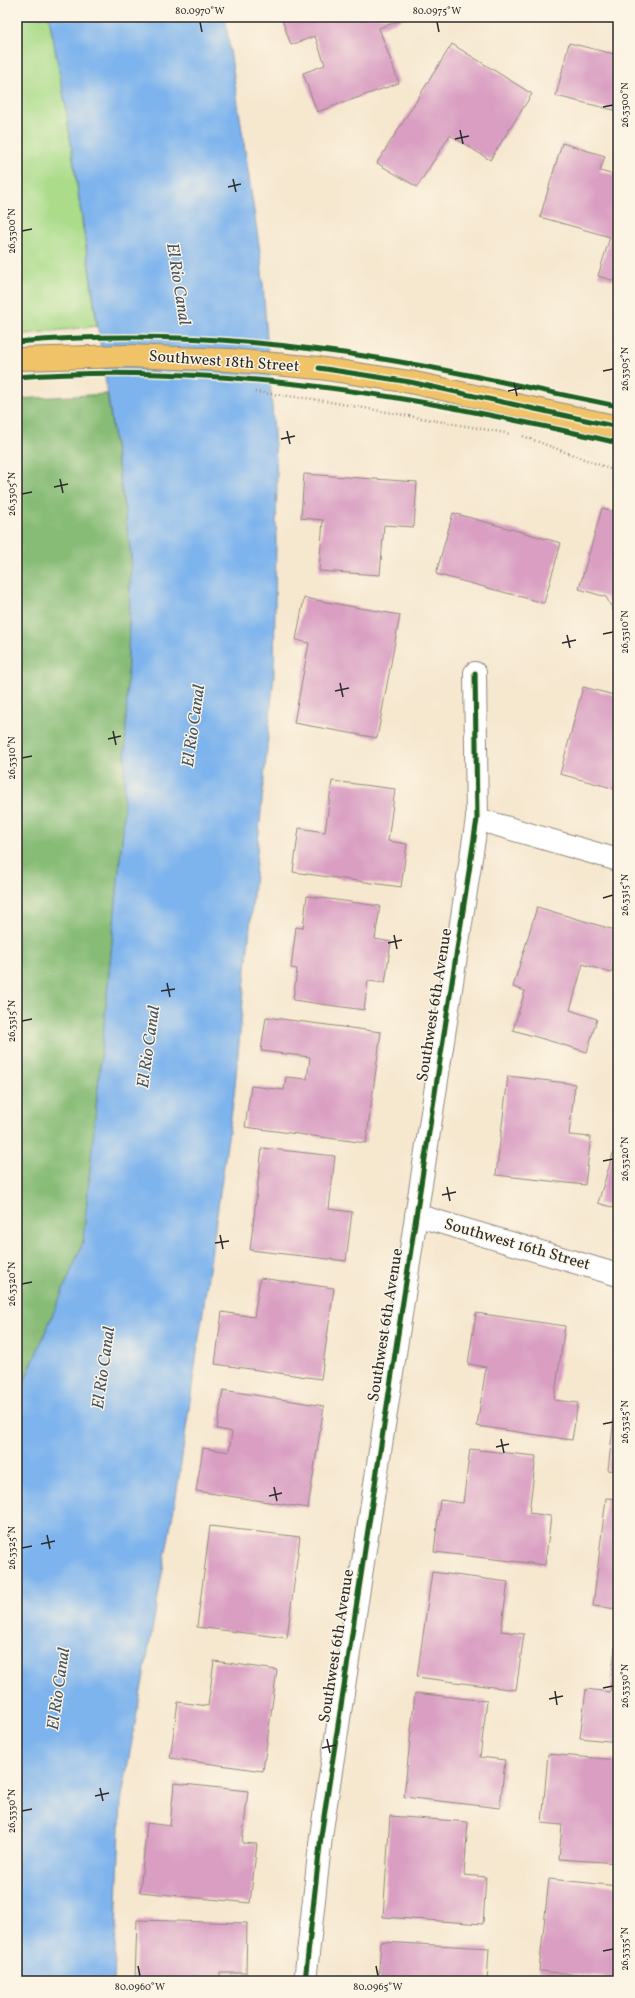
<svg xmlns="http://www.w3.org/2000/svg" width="635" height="1998" font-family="Vollkorn,serif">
<rect width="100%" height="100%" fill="#fcf5e5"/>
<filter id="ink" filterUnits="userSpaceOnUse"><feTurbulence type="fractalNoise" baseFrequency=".025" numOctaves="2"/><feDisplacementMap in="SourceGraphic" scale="8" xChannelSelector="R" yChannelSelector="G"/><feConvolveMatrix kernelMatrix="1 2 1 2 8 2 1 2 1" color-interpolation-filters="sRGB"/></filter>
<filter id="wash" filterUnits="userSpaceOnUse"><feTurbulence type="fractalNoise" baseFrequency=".012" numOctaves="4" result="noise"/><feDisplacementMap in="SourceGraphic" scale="16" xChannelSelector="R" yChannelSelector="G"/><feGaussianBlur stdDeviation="0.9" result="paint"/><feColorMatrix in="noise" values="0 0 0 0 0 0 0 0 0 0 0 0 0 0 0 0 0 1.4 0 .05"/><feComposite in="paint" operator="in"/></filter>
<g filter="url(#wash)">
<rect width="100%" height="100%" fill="#f6e7cf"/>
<path fill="#aadc8a" stroke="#6a845a" d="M17 17H49L65 102 97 326 17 335Z"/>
<path fill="#87bc76" stroke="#597450" d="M107 394 131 554 123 829 83 1243 17 1399V399Z"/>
<path fill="#7eb4ed" stroke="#54708c" d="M49 17H225L261 258 277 475 274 674 234 1096 177 1491 121 1802 114 1981H17V1399L83 1243 123 829 131 554 65 102Z"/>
<g id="blocks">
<path fill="#d99ec2" d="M281 17H401L402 20 379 28 399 83 317 112 303 73 325 65 315 36 291 45Z
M569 43 618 55V111L556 96Z
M452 44 532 94 490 160 450 135 417 187 377 163Z
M562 143 605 156 600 171 618 176V282L598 276 610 237 540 217Z
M304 474 417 482 414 527 384 525 380 575 319 571 323 520 301 518Z
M602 508 618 513V619L606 597 579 589Z
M453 513 561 543 544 603 436 574Z
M304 598 400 615 377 738 294 723 309 643 296 640Z
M583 687 618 696V781L616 789 560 774Z
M332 781 395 789 388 841 407 844 401 887 293 872 299 828 325 832Z
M307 896 380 906 375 939 391 942 385 983 368 981 364 1010 293 1000 297 969 291 968 296 927 303 928Z
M537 907 618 931V950L611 973 583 964 570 1010 597 1019 587 1052 513 1030 525 991 513 987Z
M266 1017 381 1032 366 1143 245 1127 251 1086 284 1090 286 1077 307 1079 310 1057 261 1051Z
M508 1076 575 1084 569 1135 591 1137 585 1185 496 1175Z
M618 1137V1209L598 1203Z
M262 1148 335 1156 329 1209 352 1212 346 1261 250 1250Z
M260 1278 334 1288 321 1379 215 1364 222 1312 254 1317Z
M476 1313 565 1326 554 1400 578 1403 572 1440 477 1426 486 1367 468 1364Z
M223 1390 324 1406 308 1508 196 1491 203 1448 229 1452 232 1432 217 1429Z
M615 1410H618V1471L608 1470Z
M470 1449 536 1456 529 1513 551 1516 545 1565 434 1552 440 1500 463 1503Z
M606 1498 618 1499V1609L593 1606Z
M210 1526 300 1537 287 1638 197 1627Z
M432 1572 508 1582 501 1631 524 1634 516 1690 417 1677Z
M615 1647 618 1648V1742L580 1738 586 1689 610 1692Z
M214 1661 277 1670 263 1771 170 1758 178 1702 208 1706Z
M415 1693 487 1701 480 1757 505 1760 500 1808 404 1797Z
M548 1754 618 1760V1863L559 1859 562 1825 542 1823Z
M174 1783 248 1791 242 1843 257 1844 250 1903 140 1892 147 1823 170 1826Z
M390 1816 468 1822 464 1875 486 1877 483 1924 383 1917Z
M549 1879 618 1886V1978L539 1971Z
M137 1920 247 1923 246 1973H220V1981H135Z
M381 1942 489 1948 487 1981H378Z"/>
</g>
</g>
<g filter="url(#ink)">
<use href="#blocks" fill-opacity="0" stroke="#90897d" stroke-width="1"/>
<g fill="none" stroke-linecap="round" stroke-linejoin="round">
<defs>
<path id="minor" d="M477 819 618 860
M416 1215 618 1275
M305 1981 321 1836 477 819 475 673"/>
<path id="major" d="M17 359 127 356 229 360 319 368 410 382 618 427"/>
</defs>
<use href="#minor" stroke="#90897d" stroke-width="24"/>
<use href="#major" stroke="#90897d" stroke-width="24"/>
<path stroke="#90897d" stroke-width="2.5" stroke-dasharray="1 3" stroke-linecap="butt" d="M255 392 313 399 511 434
M523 436 618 472"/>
<use href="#minor" stroke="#fff" stroke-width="22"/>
<use href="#major" stroke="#f0c369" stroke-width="22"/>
<defs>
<path id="cycleway" d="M17 342C117 333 222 337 321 350 420 362 521 387 618 406
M319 368 410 382 618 427
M17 377C173 365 331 383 484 414 529 423 574 432 618 443
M305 1981 321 1836 477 819 475 673"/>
</defs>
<use href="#cycleway" stroke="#fcf5e5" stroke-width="8"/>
<use href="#cycleway" stroke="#1b5e20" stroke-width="5"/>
</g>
</g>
<path fill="none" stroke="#2b2b2b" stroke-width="1.5" d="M200 22 202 32M437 22 439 32M603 107 613 105M460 130 463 144M455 139 469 136M233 179 236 192M228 187 241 184M22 231 32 229M603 371 613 369M514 383 517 396M508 391 522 388M287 431 290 444M281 439 295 436M60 479 63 493M54 487 68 484M22 494 32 492M603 634 613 632M567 635 570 648M562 643 576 640M340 683 343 697M335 691 349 688M113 731 116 745M108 739 121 736M22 758 32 756M603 898 613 895M394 935 397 949M388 943 402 940M167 983 170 997M161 991 175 989M22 1021 32 1019M603 1161 613 1159M447 1187 450 1201M442 1195 456 1192M220 1235 223 1249M215 1243 229 1241M22 1284 32 1282M603 1424 613 1422M501 1439 504 1453M496 1447 509 1444M274 1487 277 1501M269 1496 282 1493M47 1535 50 1549M41 1544 55 1541M22 1548 32 1546M603 1688 613 1686M555 1691 557 1705M549 1699 563 1696M327 1739 330 1753M322 1748 336 1745M100 1788 103 1801M95 1796 109 1793M22 1811 32 1809M603 1951 613 1949M138 1966 140 1976M376 1966 378 1976"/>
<g text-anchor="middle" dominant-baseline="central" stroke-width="3" stroke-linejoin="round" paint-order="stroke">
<g font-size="16" fill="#2b2b2b" stroke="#fcf5e5">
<text transform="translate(224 362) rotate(4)">Southwest 18th Street</text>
<text transform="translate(435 1005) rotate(-81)">Southwest 6th Avenue</text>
<text transform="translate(517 1245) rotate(16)">Southwest 16th Street</text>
<text transform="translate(386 1325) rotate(-81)">Southwest 6th Avenue</text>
<text transform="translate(337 1646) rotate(-81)">Southwest 6th Avenue</text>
</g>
<g font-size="17" font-style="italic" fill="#445465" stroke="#fcf5e5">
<text transform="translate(178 284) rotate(81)">El Rio Canal</text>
<text transform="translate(194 726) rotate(-82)">El Rio Canal</text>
<text transform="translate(149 1047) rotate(-82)">El Rio Canal</text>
<text transform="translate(104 1368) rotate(-82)">El Rio Canal</text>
<text transform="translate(59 1689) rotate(-82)">El Rio Canal</text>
</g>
</g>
<rect width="635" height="1998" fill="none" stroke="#fcf5e5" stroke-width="44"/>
<rect x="22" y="22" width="591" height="1954" fill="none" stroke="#2b2b2b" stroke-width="1.5"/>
<g font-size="10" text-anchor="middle" fill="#2b2b2b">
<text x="200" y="14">80.0970°W</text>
<text x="437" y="14">80.0975°W</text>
<text transform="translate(624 105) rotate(-90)" y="4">26.3300°N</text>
<text transform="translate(11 231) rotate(-90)" y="4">26.3300°N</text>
<text transform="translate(624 369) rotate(-90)" y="4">26.3305°N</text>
<text transform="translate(11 494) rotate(-90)" y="4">26.3305°N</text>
<text transform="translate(624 632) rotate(-90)" y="4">26.3310°N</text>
<text transform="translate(11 758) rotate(-90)" y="4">26.3310°N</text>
<text transform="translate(624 895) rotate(-90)" y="4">26.3315°N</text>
<text transform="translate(11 1021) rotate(-90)" y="4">26.3315°N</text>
<text transform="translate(624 1159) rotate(-90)" y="4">26.3320°N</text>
<text transform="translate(11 1284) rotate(-90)" y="4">26.3320°N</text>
<text transform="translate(624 1422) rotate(-90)" y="4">26.3325°N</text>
<text transform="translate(11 1548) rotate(-90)" y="4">26.3325°N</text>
<text transform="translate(624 1686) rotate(-90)" y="4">26.3330°N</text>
<text transform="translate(11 1811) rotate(-90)" y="4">26.3330°N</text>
<text transform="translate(624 1949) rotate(-90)" y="4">26.3335°N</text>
<text x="140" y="1990">80.0960°W</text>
<text x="378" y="1990">80.0965°W</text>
</g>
</svg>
